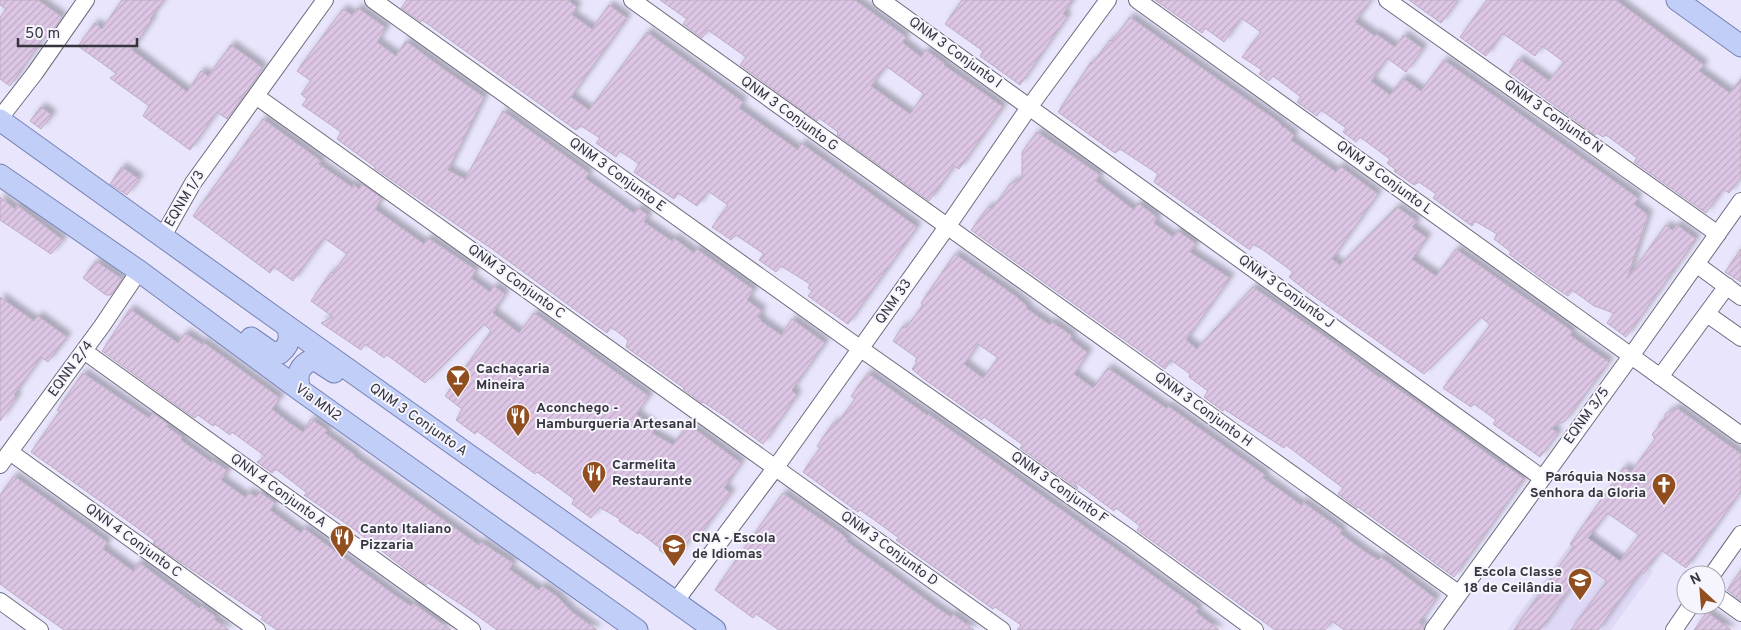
<svg xmlns="http://www.w3.org/2000/svg" width="1741" height="630" font-family="Overpass,sans-serif">
<defs>
<pattern id="building-hatch" width="6" height="6" patternUnits="userSpaceOnUse" patternTransform="scale(1.25)"><rect width="6" height="6" fill="#ddc6e5"/><path d="M-1 1l2-2M0 6l6-6M5 7l2-2" fill="none" stroke="#beabc5"/></pattern>
<filter id="shadow"><feDropShadow dx="4.5" dy="-4.5" stdDeviation="2.5" flood-color="#0004"/></filter>
</defs>
<rect width="100%" height="100%" fill="#e9e5fc"/>
<path fill="#dfd9f7" d="M1585 524 1653 572 1611 630H1507Z"/>
<path fill="url(#building-hatch)" stroke="#bcaec1" fill-rule="evenodd" filter="url(#shadow)" d="M0 0H38L62 17 47 39 44 37 10 86 0 79V17L6 9 0 5Z
M122 0H164L150 19 152 20 132 50 187 92 201 71 208 76 231 45 263 68 227 119 217 112 190 150 143 116 149 106 110 78 117 74 78 46 95 23 102 29Z
M407 0H568L577 7 572 15 592 29 609 5 627 18 571 97 589 110 647 32 743 102 739 108 777 135 798 150 801 143 917 227 848 324 808 296 812 291 808 288 810 284 781 266 776 272 759 260 764 254 736 235 731 240 712 227 728 205 708 191 697 206 678 193 674 199 634 172 639 164 620 151 616 157 596 143 600 138 581 126 576 130 422 20 421 22 401 8Z
M660 0H855L906 37 902 42 921 57 926 50 945 64 944 65 1003 107 959 169 954 166 929 201 837 135 838 132 819 118 817 121 740 65 746 57 708 30 702 38 683 24 687 19ZM886 66 924 94 910 114 871 86Z
M962 0H1073L1063 14 1067 17 1020 85 980 56 983 51 945 24Z
M1155 0H1371L1355 22 1375 36 1376 34 1395 47 1404 35 1423 49 1406 72 1387 58 1371 81 1390 95 1403 78 1421 91 1444 60 1638 198 1634 204 1648 215 1627 279 1666 225 1672 230 1677 225 1696 239 1626 337 1607 323 1614 313 1594 306 1572 290 1568 296 1548 283 1509 254 1511 252 1494 239 1497 234 1475 221 1472 226 1433 198 1436 194 1419 182 1414 185 1394 171 1396 170 1387 163 1390 159 1368 143 1360 137 1356 142 1343 132 1346 128 1321 110 1317 116 1297 102 1301 97 1273 76 1269 81 1259 74 1262 70 1242 57 1261 32 1241 18 1224 42 1205 28 1202 33Z
M1409 0H1458L1441 23Z
M1487 0H1616L1704 65 1699 71 1730 93 1741 79V177L1729 193 1723 189 1706 213 1634 162 1637 158 1606 135 1603 137 1597 133 1595 135 1509 72 1519 59 1549 81 1564 62 1542 46 1535 56 1502 33 1486 56 1460 37Z
M358 8 386 28 377 42 396 56 406 41 445 70 484 97 448 170 465 179 503 111 589 173 585 178 634 213 638 208 648 215 644 222 672 241 674 238 694 253 697 249 754 290 747 300 762 311 758 317 762 320 761 321 781 335 792 319 825 343 792 390 797 395 763 444 723 415 703 402 702 403 683 389 684 388 626 347 628 340 611 327 607 333 492 249 374 168 375 167 337 139 341 132 302 105 307 99 301 94 311 81 297 71 343 9 352 15Z
M1130 17 1280 123 1283 128 1284 127 1294 135 1291 140 1336 172 1340 166 1378 194 1332 259 1340 265 1397 207 1417 221 1412 227 1427 238 1412 259 1436 276 1456 249 1572 331 1570 335 1609 362 1565 421 1551 428 1558 433 1540 457 1493 424 1496 420 1474 404 1471 407 1443 388 1490 325 1481 317 1424 374 1308 292 1289 277 1293 272 1263 250 1253 244 1250 250 1154 182 1158 174 1120 149 1115 153 1058 112 1091 62 1093 63 1110 40 1112 41Z
M41 107 52 115 41 129 30 121Z
M263 119 321 161 319 164 352 187 353 184 359 189 362 184 382 198 375 209 424 244 428 238 476 270 471 278 490 292 494 286 505 294 493 313 519 333 534 313 649 396 636 414 655 428 652 433 673 445 688 424 741 463 724 488 731 493 696 540 691 537 674 561 659 550 660 548 639 532 638 534 619 521 620 519 599 507 591 518 572 504 574 499 537 472 535 474 477 431 475 434 456 420 462 409 445 396 491 331 484 324 425 383 387 355 384 358 365 344 361 350 321 323 333 317 311 301 331 272 333 273 347 254 324 238 293 281 274 267 270 273 193 216Z
M1037 132 1100 175 1096 181 1134 210 1138 203 1157 217 1154 223 1173 237 1177 230 1196 244 1190 252 1230 278 1186 340 1197 349 1253 287 1331 341 1380 378 1381 377 1428 410 1504 466 1505 465 1524 479 1454 577 1358 507 1357 508 1338 494 1343 488 1286 445 1284 448 1224 409 1223 411 1204 397 1208 391 1189 377 1190 374 1171 360 1165 369 971 230 989 206 992 209 1010 184 1022 179V152Z
M122 167 139 179 127 195 110 184Z
M0 197 15 209 17 205 63 240 51 254 0 220Z
M1741 249V282L1725 272Z
M955 254 1014 295 1027 306 1026 308 1050 325 1052 322 1072 336 1070 339 1088 353 1074 374 1093 388 1108 368 1166 408 1168 406 1265 475 1263 478 1282 491 1301 505 1303 502 1342 530 1340 533 1364 551 1378 560 1381 557 1436 599 1419 623 1424 627 1423 630H1344L1332 621 1325 630H1275L1137 530 1140 526 1116 508 1114 511 1074 481 1078 489 1020 448 1023 445 984 417 982 420 924 379 912 369 917 362 915 361 917 358 893 341 903 326 906 328 923 305 921 303ZM978 344 998 358 983 378 964 364Z
M96 261 122 279 111 295H106L83 278Z
M0 297 34 321 38 316 67 337 48 362 41 357 14 395 17 397 0 421Z
M130 309 178 343 185 333 202 344 203 342 280 398 272 409 287 421 303 432 311 419 327 430 325 433 355 455 354 456 479 545 481 542 513 563 509 569 539 590 542 586 558 597 571 611 597 630H497L468 609 428 583 426 585 351 527 304 495 307 493 276 469 272 473 257 462 265 456 232 432 230 435 215 424 213 426 198 415 195 418 190 415 102 351Z
M83 373 149 418 153 413 169 425 166 426 182 437 181 440 211 462 212 460 228 471 221 480 245 497 248 492 256 497 260 492 275 503 270 510 301 533 304 528 396 596 411 606 413 603 451 630H277L261 619 263 617 168 554 153 543 155 541 124 518 31 452 60 411 57 410Z
M868 373 927 415 928 414 948 428 1198 608 1196 612 1219 630H1017L1021 625 995 607 993 609 896 540 899 538 873 519 860 510 858 512 803 472 820 448 817 446 834 422 837 424 855 399 851 396Z
M1677 408 1741 454V491L1686 568 1661 550 1643 574 1640 572 1598 630H1571L1607 581 1586 566 1540 630H1514L1574 546 1570 544 1624 467 1631 472 1655 439 1652 434 1658 428 1660 422 1665 419V414ZM1607 513 1639 535 1620 561 1588 538Z
M14 476 107 542 103 549 133 571 139 562 199 608 201 606 216 617 215 620 229 630H64L19 598 0 584V495Z
M783 493 842 534 847 539 846 541 936 607 951 617 953 614 974 630H779L756 614 753 618 715 590Z
M1741 570V601L1727 590Z
M1707 612 1731 630H1694Z"/>
<g fill="none" stroke-linecap="round" stroke-linejoin="round">
<defs>
<path id="minor" d="M373 0 861 349 1130 538 1255 630
M632 0 1458 593
M881 0 1542 478
M1137 0 1741 435
M1387 0 1718 234
M256 96 1002 630
M0 118 35 73 86 0
M163 236 193 183 325 0
M1696 264 1741 297
M1707 314 1741 338
M84 351 472 630
M1660 377 1727 286
M10 452 257 630
M0 465 102 326 139 271
M1712 575 1741 534
M1716 595 1741 613
M0 601 40 630
M675 602 776 467 947 227 1030 106 1108 0
M1433 630 1631 356 1741 201
M1674 630 1691 605"/>
<path id="major" d="M1677 0 1741 46
M0 120 287 326 715 630
M0 175 139 271 300 390 637 630
M251 338 271 352 280 353C290 345 291 337 287 326
M300 390C295 375 299 365 314 359L334 372"/>
</defs>
<use href="#minor" stroke="#6f6b7e" stroke-width="18"/>
<use href="#major" stroke="#7683b4" stroke-width="23"/>
<use href="#minor" stroke="#fff" stroke-width="16"/>
<use href="#major" stroke="#c1cef8" stroke-width="21"/>
</g>
<defs>
<symbol id="bar-pin" viewBox="-11 -11 22 30"><path d="M0 17L-7.5 6A9.5 9.5 0 1 1 7.5 6Z" fill="#914e1f" stroke="#f6f5fe"/><path d="M-6-5H6L.8 .8V4.5H3.5V6h-7V4.5H-.8V.8Z" fill="#fff"/></symbol>
<symbol id="restaurant-pin" viewBox="-11 -11 22 30"><path d="M0 17L-7.5 6A9.5 9.5 0 1 1 7.5 6Z" fill="#914e1f" stroke="#f6f5fe"/><path d="M-5-6h1v4h1v-4h1v4h1v-4h1v5L-1.5 .5V6h-2V.5L-5-1ZM5-6V6H3V1.5H1.5Q1.5-4 5-6Z" fill="#fff"/></symbol>
<symbol id="church-pin" viewBox="-11 -11 22 30"><path d="M0 17L-7.5 6A9.5 9.5 0 1 1 7.5 6Z" fill="#914e1f" stroke="#f6f5fe"/><path d="M-1.2-6h2.4v3.5h3.3v2.4h-3.3V6h-2.4V-.1h-3.3v-2.4h3.3Z" fill="#fff"/></symbol>
<symbol id="school-pin" viewBox="-11 -11 22 30"><path d="M0 17L-7.5 6A9.5 9.5 0 1 1 7.5 6Z" fill="#914e1f" stroke="#f6f5fe"/><path d="M0-5L7-2L0 1L-7-2ZM-4 1L0 2.5L4 1V4Q0 6-4 4Z" fill="#fff"/></symbol>
</defs>
<g fill-rule="evenodd">
<use href="#bar-pin" x="444" y="363" width="28" height="38"/>
<use href="#restaurant-pin" x="504" y="402" width="28" height="38"/>
<use href="#restaurant-pin" x="580" y="459" width="28" height="38"/>
<use href="#church-pin" x="1650" y="471" width="28" height="38"/>
<use href="#restaurant-pin" x="328" y="523" width="28" height="38"/>
<use href="#school-pin" x="660" y="532" width="28" height="38"/>
<use href="#school-pin" x="1566" y="566" width="28" height="38"/>
</g>
<g text-anchor="middle" dominant-baseline="central" stroke-width="4" stroke-linejoin="round" paint-order="stroke">
<g font-size="14" fill="#36343c" stroke="#f6f5fe">
<text transform="translate(955 53) rotate(36)">QNM 3 Conjunto I</text>
<text transform="translate(789 114) rotate(36)">QNM 3 Conjunto G</text>
<text transform="translate(1553 117) rotate(35)">QNM 3 Conjunto N</text>
<text transform="translate(617 175) rotate(36)">QNM 3 Conjunto E</text>
<text transform="translate(1384 178) rotate(36)">QNM 3 Conjunto L</text>
<text transform="translate(185 199) rotate(-59)">EQNM 1/3</text>
<text transform="translate(516 282) rotate(36)">QNM 3 Conjunto C</text>
<text transform="translate(1286 292) rotate(36)">QNM 3 Conjunto J</text>
<text transform="translate(894 302) rotate(-55)">QNM 33</text>
<text transform="translate(71 369) rotate(-54)">EQNN 2/4</text>
<text transform="translate(318 403) rotate(36)">Via MN2</text>
<text transform="translate(1203 410) rotate(36)">QNM 3 Conjunto H</text>
<text transform="translate(1587 416) rotate(-54)">EQNM 3/5</text>
<text transform="translate(418 420) rotate(35)">QNM 3 Conjunto A</text>
<text transform="translate(1059 488) rotate(35)">QNM 3 Conjunto F</text>
<text transform="translate(278 491) rotate(36)">QNN 4 Conjunto A</text>
<text transform="translate(133 541) rotate(36)">QNN 4 Conjunto C</text>
<text transform="translate(889 549) rotate(36)">QNM 3 Conjunto D</text>
</g>
<g font-size="14" font-weight="bold" fill="#36343c" stroke="#f6f5fe" text-anchor="start">
<text x="476" y="369">Cachaçaria<tspan x="476" dy="16">Mineira</tspan></text>
<text x="536" y="408">Aconchego -<tspan x="536" dy="16">Hamburgueria Artesanal</tspan></text>
<text x="612" y="465">Carmelita<tspan x="612" dy="16">Restaurante</tspan></text>
<text x="1646" y="477" text-anchor="end">Paróquia Nossa<tspan x="1646" dy="16">Senhora da Gloria</tspan></text>
<text x="360" y="529">Canto Italiano<tspan x="360" dy="16">Pizzaria</tspan></text>
<text x="692" y="538">CNA - Escola<tspan x="692" dy="16">de Idiomas</tspan></text>
<text x="1562" y="572" text-anchor="end">Escola Classe<tspan x="1562" dy="16">18 de Ceilândia</tspan></text>
</g>
</g>
<g transform="translate(1701 590) rotate(334)"><circle r="24" fill="#f6f5fe" stroke="#a9a8b0"/>
<path d="M0-4L9 19L0 12L-9 19Z" fill="#914e1f"/>
<text y="-8" font-size="14" font-weight="bold" text-anchor="middle" fill="#36343c">N</text>
</g>
<path d="M18 38v8h119v-8" fill="none" stroke="#36343c" stroke-width="2.5"/>
<text x="25" y="38" font-size="15" fill="#36343c" stroke="#f6f5fe" stroke-width="4" paint-order="stroke">50 m</text>
</svg>
